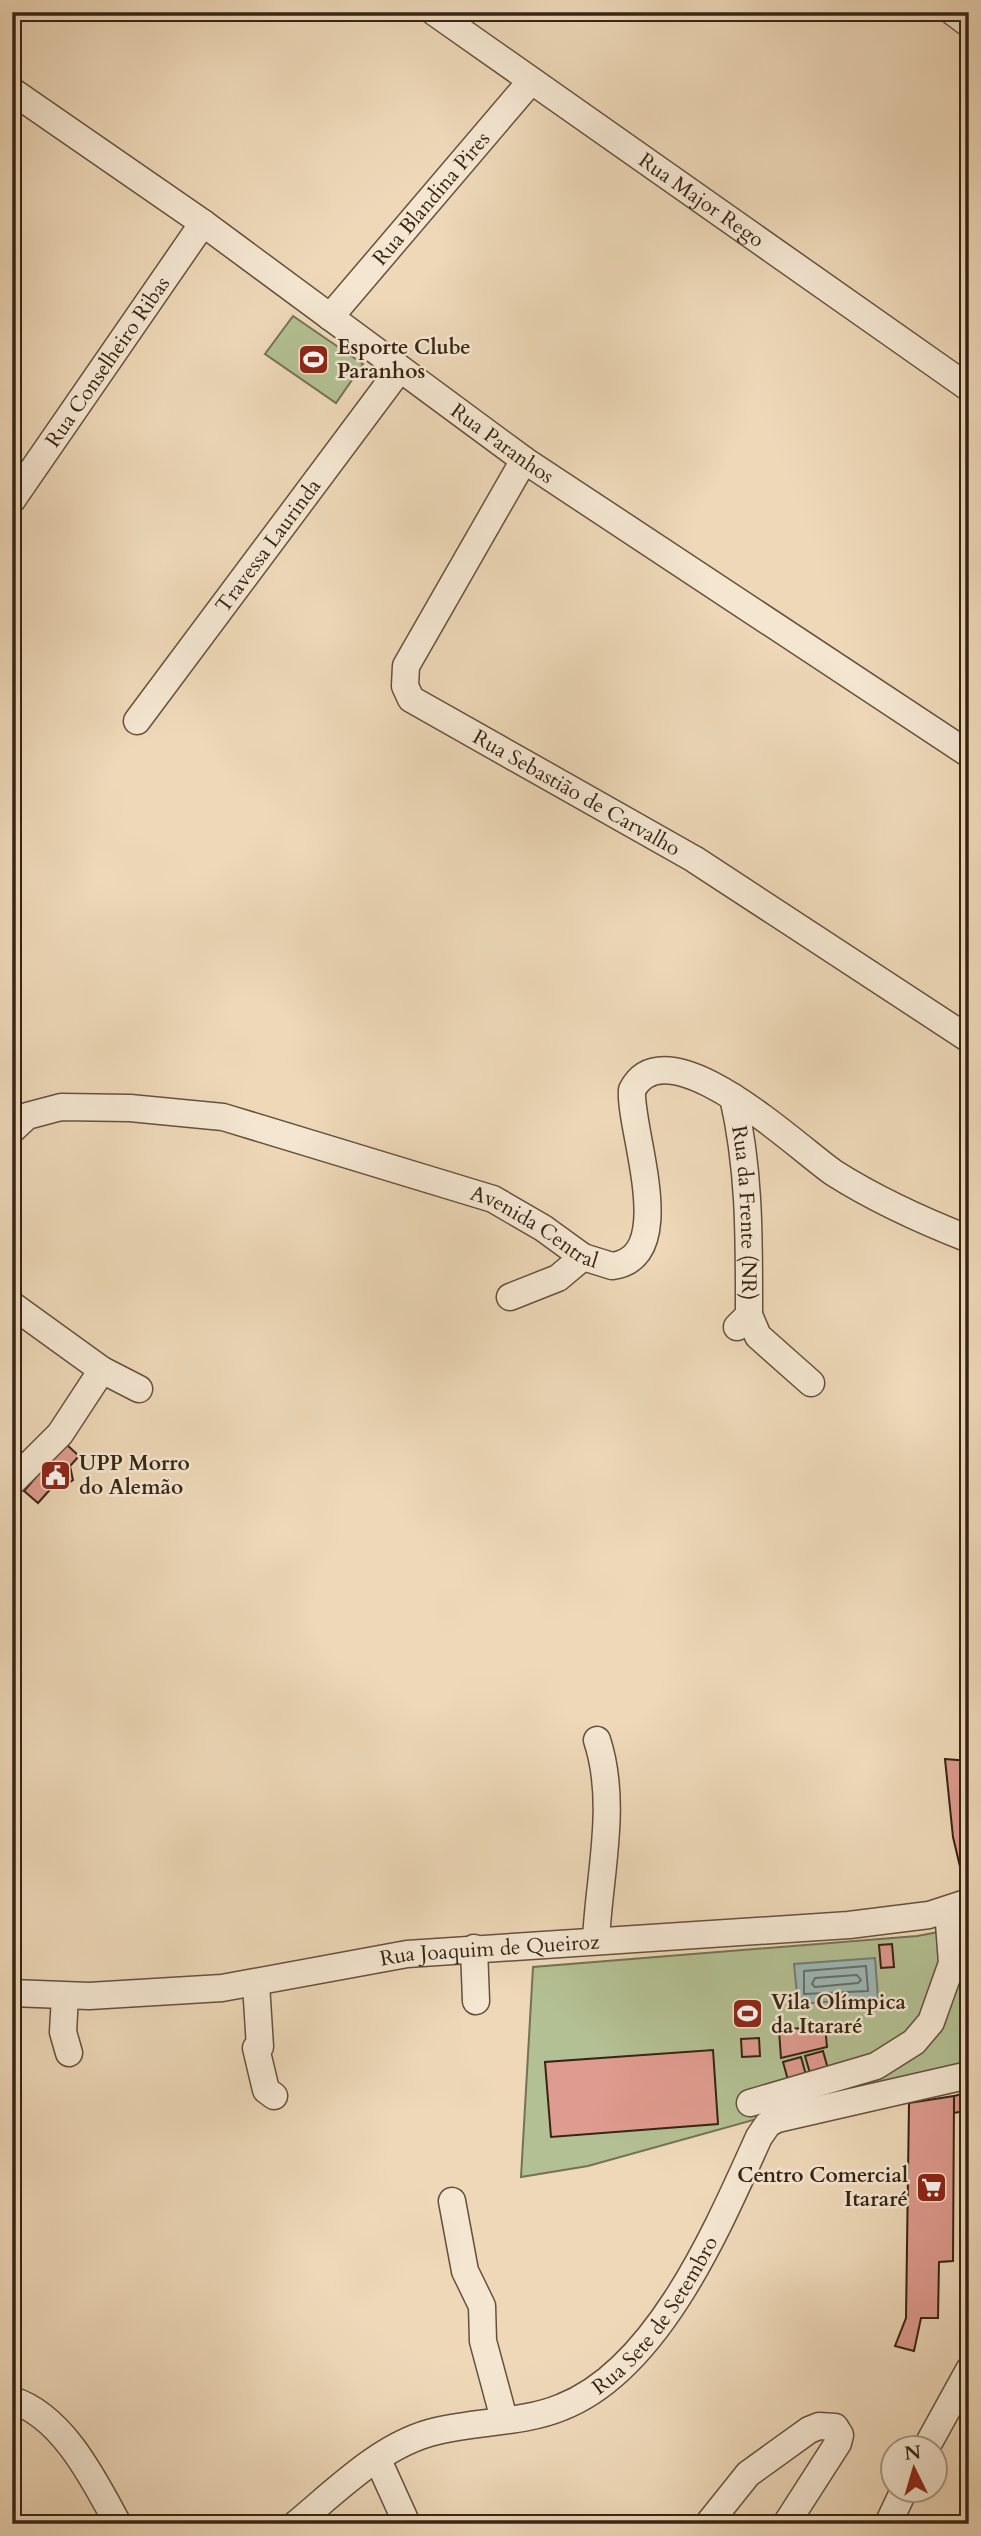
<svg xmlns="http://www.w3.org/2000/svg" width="981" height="2536" font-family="Cardo,serif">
<rect width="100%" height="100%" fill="#eed8b8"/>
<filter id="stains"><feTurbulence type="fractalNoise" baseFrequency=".00286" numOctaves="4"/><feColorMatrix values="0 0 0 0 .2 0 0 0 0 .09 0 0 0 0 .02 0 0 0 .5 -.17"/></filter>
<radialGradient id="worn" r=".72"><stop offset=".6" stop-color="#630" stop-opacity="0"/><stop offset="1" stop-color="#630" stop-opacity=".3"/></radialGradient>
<path fill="#b3c093" stroke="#757253" stroke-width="2" d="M293 316 363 364 336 403 265 354Z
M969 1922V1924L959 1928 961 1956H969V1968L962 1969 969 2065 807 2105 588 2166 521 2177 533 1967 917 1936 960 1928Z"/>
<path fill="#9bb8b6" stroke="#737d75" stroke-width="2" d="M875 1958 878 1998 798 2004 794 1964Z"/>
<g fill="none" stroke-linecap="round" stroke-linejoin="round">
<path stroke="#696e64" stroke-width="2" d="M866 1966 868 1991 804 1994V1971Z
M857 1975 861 1980 858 1983 815 1987 812 1984 815 1978Z"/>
</g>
<path fill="#df9b8f" stroke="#372413" stroke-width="2" d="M12 1365H20L21 1451H12Z
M65 1443 79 1456 70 1466 73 1480 63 1487 55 1484 38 1503 24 1491Z
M945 1759 969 1761V1868L961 1871 953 1837Z
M969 1928V1949H967L966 1929Z
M892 1944 894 1967 881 1968 879 1945Z
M825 2026 827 2047 781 2058 779 2030Z
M759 2038 760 2056 742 2057 741 2039Z
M713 2050 718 2124 551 2137 545 2062Z
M823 2051 828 2069 810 2073 805 2056Z
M801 2057 806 2075 788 2080 783 2062Z
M969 2092V2110L954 2113V2096Z
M954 2096 953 2261 939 2262 938 2318H921L914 2351 895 2346 906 2318 909 2103Z"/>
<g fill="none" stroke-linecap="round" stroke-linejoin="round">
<defs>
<g id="minor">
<path id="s1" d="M434 12 969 388"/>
<path d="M953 12 969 24"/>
<path id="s2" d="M12 91 203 223 524 460 969 754"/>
<path id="s3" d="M330 317 531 81"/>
<path id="s4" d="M524 460 406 666 405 686 411 699 694 859 969 1039"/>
<path id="s5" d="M12 500 203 223"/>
<path id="s6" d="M137 721 399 370"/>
<path id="s7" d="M733 1097C750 1171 749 1239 749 1315L737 1327"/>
<path id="s8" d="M12 1130 27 1116 61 1107 130 1108 223 1117 493 1199 543 1228 583 1257 612 1266C680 1258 629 1130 632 1090 667 1022 800 1150 834 1173 875 1199 923 1221 969 1239"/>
<path d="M510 1297 558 1278 583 1257"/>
<path d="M12 1305 102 1370 139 1389"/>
<path d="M749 1315 758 1336 811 1383"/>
<path d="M12 1482 60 1434 102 1370"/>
<path d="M596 1940C599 1875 618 1804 597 1740"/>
<path d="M474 1948 476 2001"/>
<path d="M256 1984 260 2047 256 2048 266 2090 274 2096"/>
<path id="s9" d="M12 1993 89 1996 222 1988 407 1954 849 1925 929 1915 969 1902"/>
<path d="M65 1996 63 2032 69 2053"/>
<path d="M750 2103 876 2066 914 2042 931 2022 952 1963 948 1910"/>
<path d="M452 2201 465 2271 482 2306 483 2341 504 2419"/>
<path d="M12 2400C63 2416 94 2480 118 2524"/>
<path d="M926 2448 969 2370"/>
<path d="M378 2460 407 2524"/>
<path id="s10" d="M296 2524C337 2490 383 2443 437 2431 478 2421 524 2423 562 2407 659 2369 719 2225 759 2137L768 2124 777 2119 969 2075"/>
<path d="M708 2524 748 2474 809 2430 819 2426 835 2427 840 2435 838 2443 786 2524"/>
<path d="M888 2524 904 2490"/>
</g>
</defs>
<use href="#minor" stroke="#65513c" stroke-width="29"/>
<use href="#minor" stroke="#f4e6d1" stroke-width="26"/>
</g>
<defs>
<symbol id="stadium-square" viewBox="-11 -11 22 22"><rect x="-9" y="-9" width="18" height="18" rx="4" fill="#8f2418" stroke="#f4e6d1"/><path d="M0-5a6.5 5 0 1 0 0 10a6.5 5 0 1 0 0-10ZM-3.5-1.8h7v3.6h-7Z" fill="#fff"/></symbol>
<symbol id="civic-square" viewBox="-11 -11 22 22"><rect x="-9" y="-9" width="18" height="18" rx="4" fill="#8f2418" stroke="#f4e6d1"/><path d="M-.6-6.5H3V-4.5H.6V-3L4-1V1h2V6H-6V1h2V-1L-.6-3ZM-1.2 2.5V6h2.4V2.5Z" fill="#fff"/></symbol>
<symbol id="supermarket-square" viewBox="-11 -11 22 22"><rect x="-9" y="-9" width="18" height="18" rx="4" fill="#8f2418" stroke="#f4e6d1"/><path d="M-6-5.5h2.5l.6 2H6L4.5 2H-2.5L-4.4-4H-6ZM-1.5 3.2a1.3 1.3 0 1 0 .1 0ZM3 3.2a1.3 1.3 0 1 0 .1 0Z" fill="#fff"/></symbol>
</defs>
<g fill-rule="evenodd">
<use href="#stadium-square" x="296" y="342" width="35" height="35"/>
<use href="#civic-square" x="38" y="1458" width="35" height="35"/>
<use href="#stadium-square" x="730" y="1996" width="35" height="35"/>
<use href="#supermarket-square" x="914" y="2170" width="35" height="35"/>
</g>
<g text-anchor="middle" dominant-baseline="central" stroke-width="5" stroke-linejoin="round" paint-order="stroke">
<g font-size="21" fill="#372413" stroke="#f4e6d1">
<text stroke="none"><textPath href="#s3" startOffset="156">Rua Blandina Pires</textPath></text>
<text stroke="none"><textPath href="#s1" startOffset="327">Rua Major Rego</textPath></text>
<text stroke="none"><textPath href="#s5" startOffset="168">Rua Conselheiro Ribas</textPath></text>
<text stroke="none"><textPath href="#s2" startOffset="604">Rua Paranhos</textPath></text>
<text stroke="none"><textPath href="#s6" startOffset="219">Travessa Laurinda</textPath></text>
<text stroke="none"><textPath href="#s4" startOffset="462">Rua Sebastião de Carvalho</textPath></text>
<text stroke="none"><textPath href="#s7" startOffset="117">Rua da Frente (NR)</textPath></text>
<text stroke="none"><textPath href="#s8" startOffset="550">Avenida Central</textPath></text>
<text stroke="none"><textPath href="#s9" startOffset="481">Rua Joaquim de Queiroz</textPath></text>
<text stroke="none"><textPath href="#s10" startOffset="432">Rua Sete de Setembro</textPath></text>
</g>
<g font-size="21" font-weight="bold" fill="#372413" stroke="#f4e6d1" text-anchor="start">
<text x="337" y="347">Esporte Clube<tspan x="337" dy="24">Paranhos</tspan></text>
<text x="79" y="1463">UPP Morro<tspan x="79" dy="24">do Alemão</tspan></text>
<text x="771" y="2002">Vila Olímpica<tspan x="771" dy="24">da Itararé</tspan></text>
<text x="908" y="2175" text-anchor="end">Centro Comercial<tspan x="908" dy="24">Itararé</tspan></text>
</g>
</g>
<rect width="981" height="2536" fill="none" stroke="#eed8b8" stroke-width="42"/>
<rect x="14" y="14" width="953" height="2508" fill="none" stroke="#372413" stroke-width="3.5"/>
<rect x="21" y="21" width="939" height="2494" fill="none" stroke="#372413" stroke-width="2"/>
<g transform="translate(914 2469) rotate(355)"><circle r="33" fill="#f4e6d1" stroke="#a89885" stroke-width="2"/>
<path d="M0-5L12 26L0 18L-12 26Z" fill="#8f2418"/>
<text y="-10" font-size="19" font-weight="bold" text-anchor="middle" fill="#372413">N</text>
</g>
<rect width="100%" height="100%" filter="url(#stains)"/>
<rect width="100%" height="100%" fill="url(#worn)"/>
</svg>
